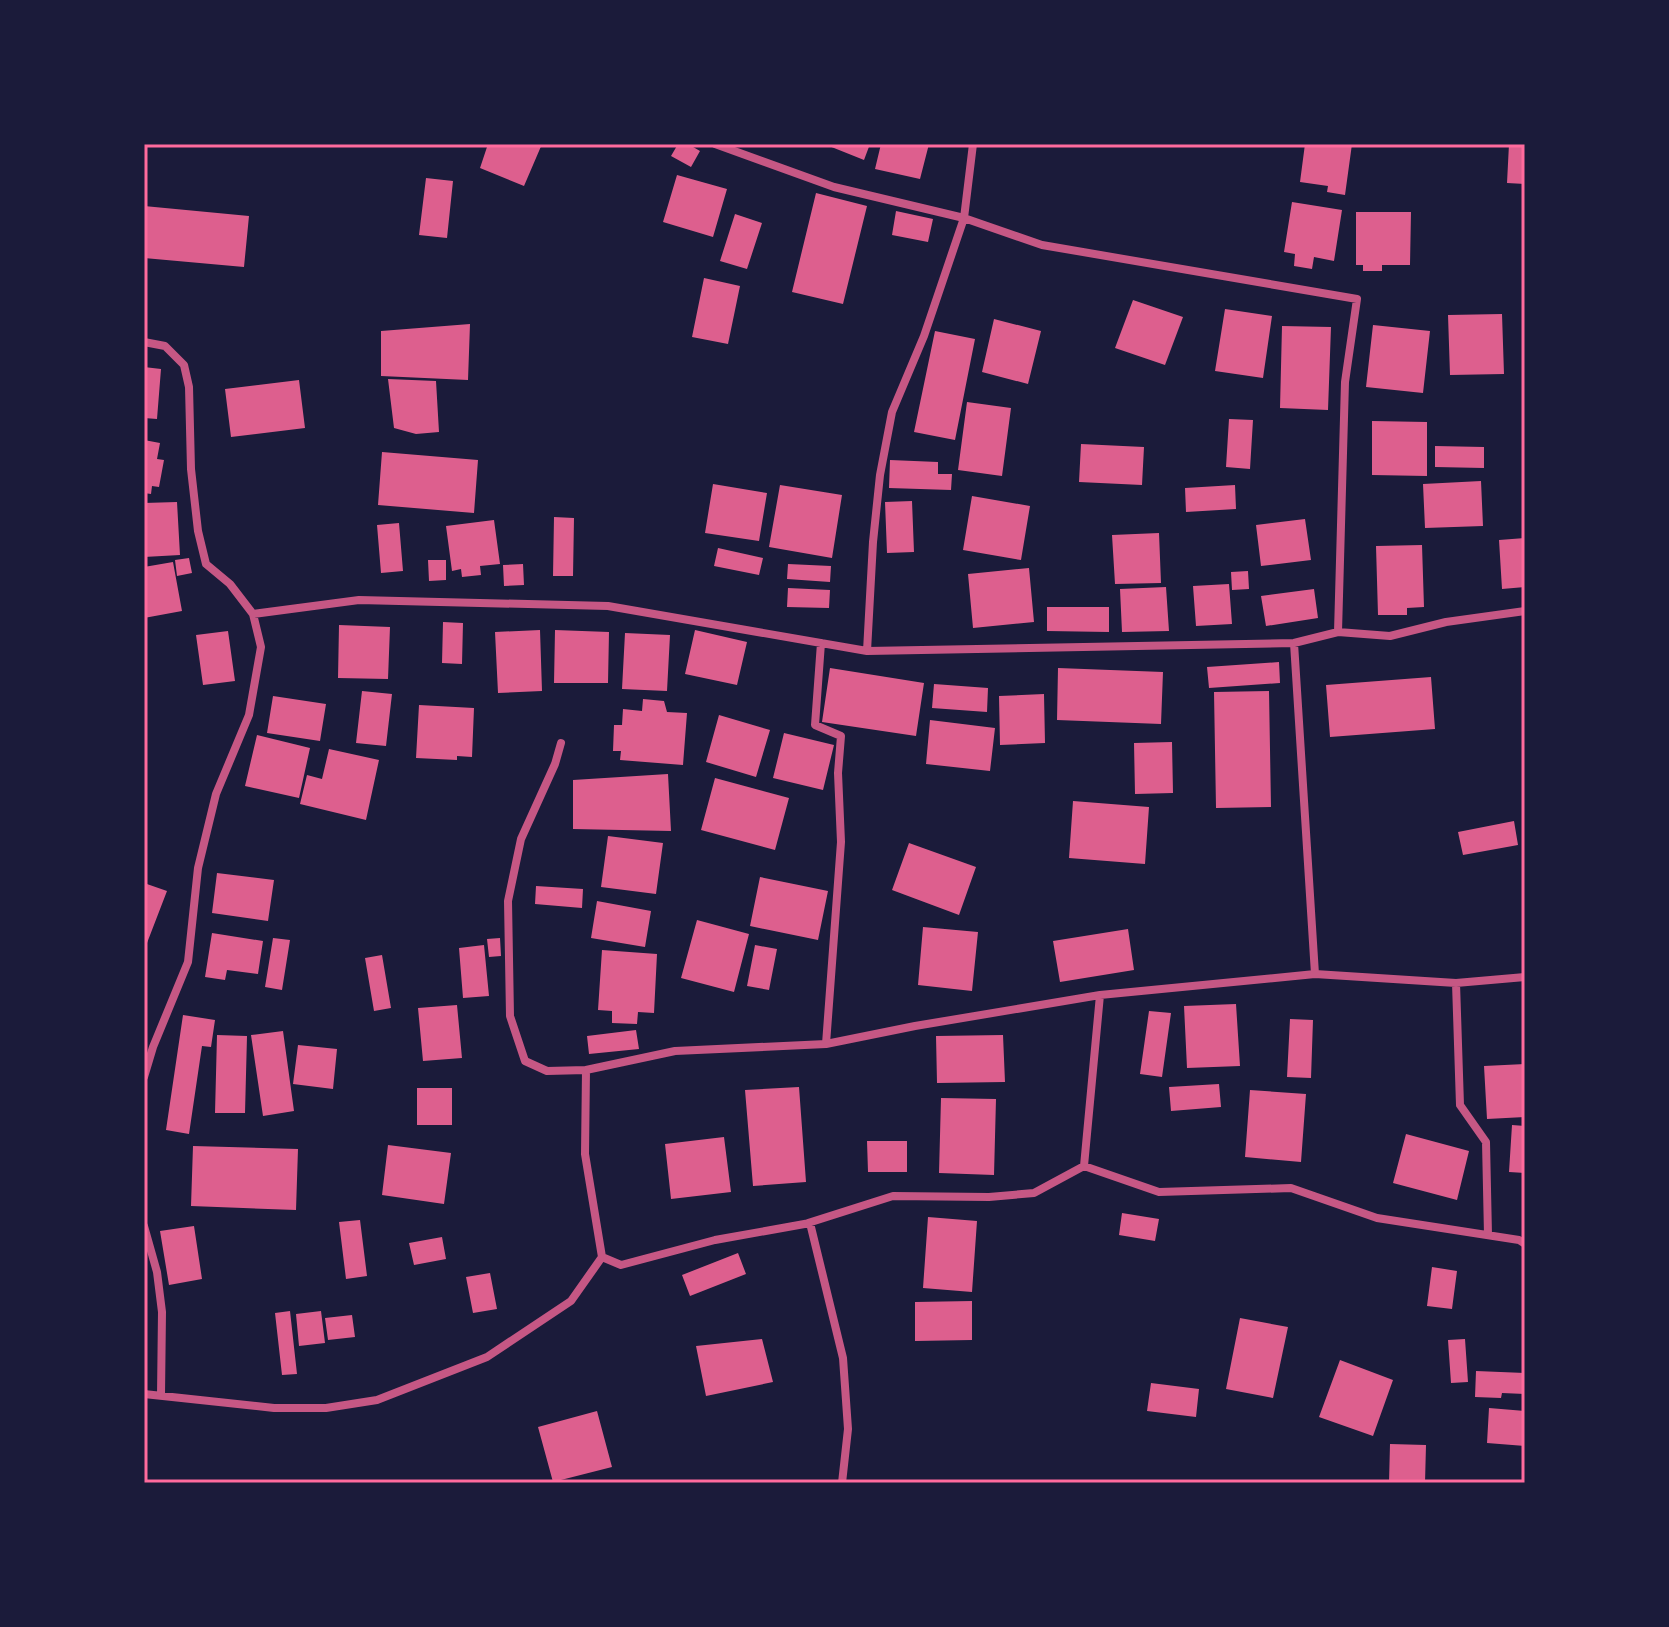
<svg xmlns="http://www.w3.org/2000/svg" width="1669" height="1627" font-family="Barlow,sans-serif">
<rect width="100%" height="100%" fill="#1b1b3a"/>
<path fill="#dd5f8e" d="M488 144H542L524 186 480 168Z
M678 144H688L700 151 691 167 671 156Z
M824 144H870L864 160Z
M881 144H929L920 179 875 169Z
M1305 144H1352L1345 195 1327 192 1328 186 1300 182Z
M1509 144H1525V184L1507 183Z
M677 175 727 189 713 237 663 222Z
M426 178 453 181 447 238 419 235Z
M816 193 867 206 843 304 792 292Z
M1292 202 1342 210 1334 261 1314 257 1312 269 1294 266 1295 254 1284 252Z
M144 206 249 216 244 267 144 258Z
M896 211 933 219 928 242 892 235Z
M1356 212H1411L1410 265H1382V271H1363V265H1356Z
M735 214 762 223 747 269 720 261Z
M704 278 740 286 728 344 692 337Z
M1133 300 1183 317 1165 365 1115 348Z
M1225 309 1272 316 1263 378 1215 371Z
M1502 314 1504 374 1450 375 1448 315Z
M994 319 1041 331 1028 384 982 372Z
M470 324 468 380 381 376V331Z
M1373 325 1430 331 1423 393 1366 387Z
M1282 326 1331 327 1328 410 1280 408Z
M935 331 975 339 955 440 914 432Z
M144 367 161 369 157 419 144 418Z
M388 379 436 381 439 432 416 434 394 428Z
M299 380 305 428 231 437 225 389Z
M967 402 1011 408 1002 476 958 470Z
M1229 419 1253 420 1250 469 1226 467Z
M1372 421 1427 422V476L1372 475Z
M144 440 160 443 157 459 164 460 159 487 152 486 151 494 144 493Z
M1081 444 1144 447 1142 485 1079 482Z
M1435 446 1484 447V468L1435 467Z
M382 452 478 460 474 513 378 505Z
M890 460 938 462V474H952L951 490 889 488Z
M1481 481 1483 526 1425 528 1423 484Z
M713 484 767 493 759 541 705 533Z
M780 485 842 495 832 558 769 547Z
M1235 485 1236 509 1186 512 1185 488Z
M972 496 1030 506 1021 560 963 550Z
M912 501 914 552 887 553 885 502Z
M177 502 180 555 144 557V503Z
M554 517 574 518 573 576H553Z
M1305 519 1311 560 1261 566 1256 525Z
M494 520 500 564 480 566 481 575 462 577 461 569 452 571 446 526Z
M399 523 403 571 381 573 377 525Z
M1159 533 1161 583 1115 584 1112 535Z
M1525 538V587L1502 589 1499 540Z
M1422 545 1424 607 1407 608V615H1378L1376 546Z
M718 548 763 558 759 575 714 566Z
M189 558 192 573 177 576 175 560Z
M428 560H446V580L429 581Z
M173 562 182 611 144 618V567Z
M523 564 524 585 504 586 503 565Z
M788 564 831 566 830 582 787 579Z
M1029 568 1034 622 973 628 968 574Z
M1248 571 1249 589 1232 590 1231 572Z
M1229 584 1232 624 1196 626 1193 586Z
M1166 587 1169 631 1122 632 1120 589Z
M788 588 830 590 829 608 787 607Z
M1314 589 1318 618 1266 626 1261 596Z
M1047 607H1109V632L1047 631Z
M443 622 463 623 462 664 442 663Z
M339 625 390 627 388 679 338 678Z
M540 630 542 691 498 693 495 632Z
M555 630 609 632 608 683H554Z
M695 630 747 642 737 685 685 674Z
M228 631 235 681 203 685 196 635Z
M625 633 670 635 667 691 622 689Z
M1279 662 1280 683 1209 688 1207 667Z
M830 668 924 683 916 736 822 722Z
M1058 668 1163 672 1161 724 1057 720Z
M1431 677 1435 729 1330 737 1326 685Z
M934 684 988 688 987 712 932 708Z
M362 691 392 694 386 746 356 743Z
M1269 691 1271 807 1216 808 1214 692Z
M1044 694 1045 743 1000 745 999 696Z
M273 696 326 704 320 741 267 733Z
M643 699 664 701 667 712 687 713 683 765 620 760 621 751H613L614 725H622L623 709 642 711Z
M419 705 474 708 472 757 457 756V760L416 758Z
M719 715 770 730 756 777 706 762Z
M930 720 995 728 990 771 926 764Z
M784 733 834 745 823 790 773 778Z
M257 735 310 748 299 798 245 786Z
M1172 742 1173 793 1135 794 1134 743Z
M329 749 379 760 366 820 300 804 307 775 322 779Z
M668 774 671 831 573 829V780Z
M715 778 789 798 775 850 701 830Z
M1073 801 1149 807 1145 864 1069 858Z
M1514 821 1518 845 1463 855 1458 832Z
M608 836 663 843 656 894 601 887Z
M909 843 976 867 959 915 892 890Z
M217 873 274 880 268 921 212 913Z
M760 877 828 891 818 940 750 926Z
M144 883 167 891 147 943 144 942Z
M536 886 583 889 582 908 535 904Z
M597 901 651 911 645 947 591 938Z
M697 920 749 934 734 992 681 978Z
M923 927 978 932 972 991 918 985Z
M1128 929 1134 970 1060 982 1053 941Z
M212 933 263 941 258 974 227 970 225 980 205 977Z
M273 938 290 940 282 990 265 987Z
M500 938 501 956 489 957 487 939Z
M484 945 489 996 463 998 459 948Z
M755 945 777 949 769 990 747 986Z
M602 950 657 954 654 1013 638 1012 637 1024 612 1023V1011L598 1010Z
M382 955 391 1008 374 1011 365 958Z
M1236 1004 1240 1066 1187 1068 1184 1006Z
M457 1005 462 1058 423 1061 418 1008Z
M1149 1011 1171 1013 1162 1077 1140 1074Z
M183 1015 215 1020 211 1047 202 1046 189 1134 166 1130Z
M1290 1019 1313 1020 1311 1078 1287 1077Z
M636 1030 639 1049 589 1054 587 1036Z
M283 1031 294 1111 263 1116 251 1035Z
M217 1035 247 1036 245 1113H215Z
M1003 1035 1005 1082 937 1083 936 1036Z
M298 1045 337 1049 333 1089 293 1084Z
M1525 1064V1117L1487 1119 1484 1066Z
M1219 1084 1221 1107 1171 1111 1169 1087Z
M799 1087 806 1182 753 1186 745 1090Z
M417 1088H452V1125H417Z
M1250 1090 1306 1094 1301 1162 1245 1157Z
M941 1098 996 1099 994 1175 939 1173Z
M1512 1125 1525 1126V1173L1509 1172Z
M1406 1134 1469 1151 1457 1200 1393 1183Z
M724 1137 731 1192 671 1199 665 1144Z
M867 1141H907V1172H868Z
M388 1145 451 1153 444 1204 382 1195Z
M193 1146 298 1149 296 1210 191 1206Z
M1122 1213 1159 1219 1155 1241 1119 1235Z
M928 1217 977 1221 972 1292 923 1288Z
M360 1220 367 1276 346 1279 339 1222Z
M194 1226 202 1279 169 1285 160 1231Z
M442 1237 446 1259 414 1265 409 1243Z
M738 1253 746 1274 690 1296 682 1275Z
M1432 1267 1457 1271 1452 1309 1427 1306Z
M490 1273 497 1309 473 1313 466 1277Z
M972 1301V1340L915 1341V1302Z
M290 1311 297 1374 282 1375 275 1313Z
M321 1311 325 1343 299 1346 296 1314Z
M352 1315 355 1337 328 1340 325 1318Z
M1240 1318 1288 1327 1273 1398 1226 1389Z
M762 1339 773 1382 706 1396 696 1346Z
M1465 1339 1468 1382 1451 1383 1448 1340Z
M1340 1360 1393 1380 1373 1436 1319 1417Z
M1476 1371 1525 1373V1394L1502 1393 1501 1398 1475 1397Z
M1151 1383 1199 1389 1196 1417 1147 1411Z
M1489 1408 1525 1411V1446L1487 1443Z
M597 1411 612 1467 553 1482 538 1427Z
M1390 1444 1426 1445 1425 1483H1389Z"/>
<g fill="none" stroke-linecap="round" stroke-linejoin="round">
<path stroke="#c65784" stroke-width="8" d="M715 144 834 187 964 218 924 336 892 412 880 475 873 542 867 651
M973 144 964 218 1042 245 1357 299 1345 382 1338 632
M144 342 165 346 184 365 189 387 191 469 198 531 206 564 230 584 253 614 359 600 608 606 867 651 1294 643 1338 632 1390 636 1446 622 1525 611
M821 643 815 725 841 736 838 773 841 842 826 1044
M1294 643 1315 974
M561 743 555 764 521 839 508 901 510 1016 525 1061 547 1071 586 1070
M1456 983 1460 1105 1486 1142 1488 1235
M144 1077 153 1047 188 962 198 868 216 794 249 715 261 647 253 614
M1084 1166 1159 1192 1291 1188 1377 1218 1519 1240 1525 1244
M808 1223 893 1196 989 1197 1034 1193 1084 1166 1100 995
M144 1226 157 1272 162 1312 161 1395
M144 1394 274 1408H326L377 1400 487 1357 571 1301 602 1257
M842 1483 848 1429 843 1358 810 1223 715 1240 621 1265 602 1257 585 1154 586 1070 675 1051 826 1044 915 1026 1100 995 1315 974 1456 983 1525 977"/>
</g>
<rect width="1669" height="1627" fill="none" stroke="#1b1b3a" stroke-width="292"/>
<rect x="146" y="146" width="1377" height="1335" fill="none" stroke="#ff6b9d" stroke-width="3"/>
</svg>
